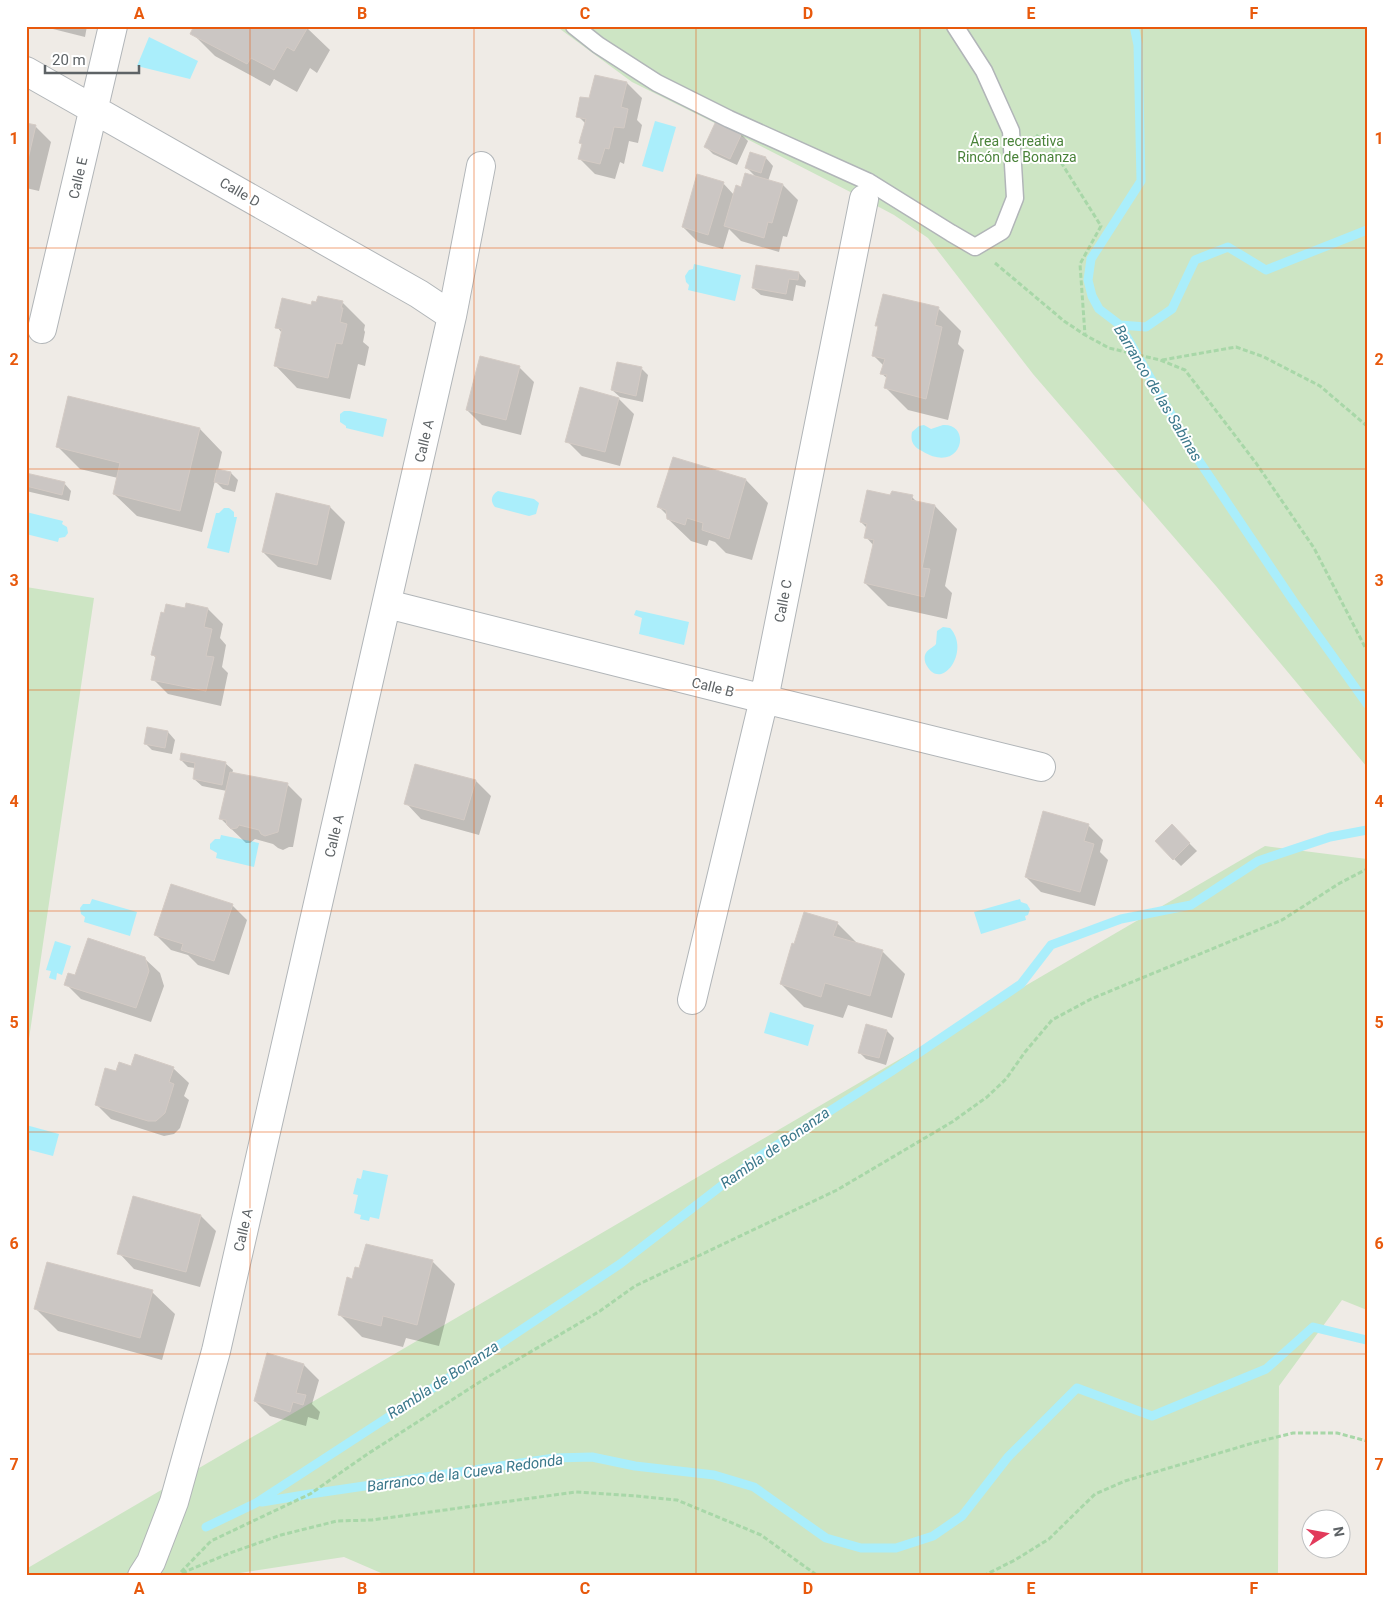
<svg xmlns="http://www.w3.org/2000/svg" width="1393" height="1602" font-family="Roboto,sans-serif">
<rect width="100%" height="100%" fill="#efebe6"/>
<path fill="#cde5c4" d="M556 26H1367V767L1216 586 1033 374 928 238 894 215 864 199 747 139 632 82Z
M26 587 94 598 26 1059Z
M1265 846 1367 859V1310L1342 1300 1279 1386 1278 1576H388L344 1557 240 1573 234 1576H26V1569Z"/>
<path fill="#aaeefb" d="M149 37 198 61 190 79 137 66Z
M655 121 676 127 663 172 642 166Z
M694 264 741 275 735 301 688 290 689 285 686 282 685 276 689 270 693 269Z
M344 411H350L387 419 383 437 346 428V426L340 422V414Z
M924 425 931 429C935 428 939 426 943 425 973 423 962 476 922 451 914 447 910 442 912 432L919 426Z
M498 491 534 499 539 503 536 514 529 516 495 507C490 501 491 495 498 491Z
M224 508H229L234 512V517H237L229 553 207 548 216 513H219Z
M26 512 63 521 62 524 67 527 68 533 65 537 59 538 58 542 26 534Z
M636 610 689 622 684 645 639 634 642 618 634 615Z
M943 627 950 628C971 650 942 692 927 666 925 663 924 659 925 655 927 649 933 648 936 644L937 631Z
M221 835 259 843 254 867 216 858 217 853 210 849V844L215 839H220Z
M92 899 137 912 130 936 84 922 85 917 81 914 80 908 83 904H90Z
M1020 899 1021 902 1027 904 1030 909 1028 915 1025 916 1026 920 981 934 974 912Z
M55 941 71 946 62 975 57 973 56 980 49 978 51 971 46 970Z
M770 1012 814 1025 808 1046 764 1033Z
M26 1125 59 1134 53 1156 26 1149Z
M363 1170 388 1175 379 1219 370 1217 369 1221 360 1219 361 1215 354 1213 358 1195 353 1194 357 1178 361 1179Z"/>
<path fill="#0003" d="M50 26H87L85 37 53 29Z
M307 28 330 50 317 73 310 68 297 92 274 79 270 86 215 56 192 33Z
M627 83 642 98 637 120 642 125 638 143 629 141 624 164 620 162 615 179 595 174 580 159 586 124 578 116 589 99Z
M26 123 36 127 51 142 39 191 26 188Z
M741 134 748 141 737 165 713 154 705 146Z
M751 154 766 158 773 166 768 181 783 185 798 200 787 237 783 236 779 252 741 241 729 229 723 249 698 242 683 227 723 183 734 195 757 178 746 167Z
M799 273 806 281 805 287 796 285 793 301 761 295 753 288Z
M343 303 365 325 364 330 365 332 363 342 369 347 365 366 358 364 350 399 297 388 275 365 282 333 277 327 312 306Z
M938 308 961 331 958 344 964 350 948 420 908 410 886 388 888 379 882 374 884 366 874 356 879 328 877 326Z
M519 367 534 382 521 435 482 425 467 410Z
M641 368 648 375 643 402 620 397 612 390Z
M619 399 634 414 620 466 582 456 567 441Z
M200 429 222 452 218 470 231 473 238 480 235 492 223 489 215 481 202 532 137 516 114 494 118 478 80 469 57 446Z
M26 474 64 483 71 491 69 501 26 491Z
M746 480 768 503 752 560 726 553 715 542 709 540 707 546 691 541 668 519V516L659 507Z
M276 495 330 507 345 522 331 580 278 567 263 552Z
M891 497H912L918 503 935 506 957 529 945 586 952 593 947 619 888 606 865 583 874 546 866 537 868 529 861 522Z
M208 609 223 624 220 638 226 645 222 667 228 673 221 706 168 694 153 679 157 659 153 655 186 610Z
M168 732 175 740 172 754 152 750 145 743Z
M181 760 225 763 233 770 232 774 287 784 302 799 293 847H289L283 850 278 848 273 844 255 839 250 843H246L220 818 227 791 202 786 194 779 195 768 188 767Z
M476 781 491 796 479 835 421 819 406 803Z
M1088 825 1103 840 1100 852 1108 860 1095 906 1041 892 1026 877Z
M1172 826 1197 851 1181 866 1156 841Z
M232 905 247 920 229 975 198 965 188 955 171 950 156 935Z
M837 923 859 945 883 952 905 974 892 1018 848 1005 843 1018 804 1007 781 984Z
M144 958 160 973 164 986 151 1022 81 999 66 984 76 977Z
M887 1031 894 1038 886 1065 866 1059 859 1052Z
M132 1068H173L189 1083 184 1096 189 1100 180 1128 174 1134 164 1136 111 1119 96 1104 117 1073Z
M201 1216 216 1231 200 1287 134 1269 119 1253Z
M432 1261 455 1284 439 1346 406 1338 403 1347 362 1337 339 1314 353 1280Z
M152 1292 175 1314 162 1360 58 1331 36 1309Z
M304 1365 319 1380 312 1404 320 1412 318 1420 308 1417 306 1426 270 1416 255 1401Z"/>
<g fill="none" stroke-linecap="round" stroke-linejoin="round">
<path stroke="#aaeefb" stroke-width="9" d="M1134 26 1138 45 1141 181 1091 259 1088 280 1092 296 1099 309 1120 325 1191 449 1294 602 1367 704
M1120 325 1146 327 1172 309 1195 260 1228 247 1266 270 1367 230
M262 1502 310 1494 555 1458 592 1457 635 1466 714 1475 754 1487 826 1538 861 1548H896L933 1536 962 1516 1008 1457 1077 1388 1152 1416 1266 1369 1313 1327 1367 1340
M206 1527 256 1503 476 1360 620 1264 760 1156 892 1071 1021 984 1051 945 1121 919 1191 905 1258 861 1330 837 1367 830"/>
</g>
<path fill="#cbc6c3" stroke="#d4cbc5" d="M194 26H307L308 27 294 51 287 47 274 70 251 58 247 64 190 34Z
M595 75 627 82 621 107 628 109 624 128 614 127 609 149 605 148 600 164 578 159 582 144 579 143 586 119 576 117 580 97 589 98Z
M716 121 742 133 730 159 704 147Z
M26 123 36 125 26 168Z
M750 152 766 157 761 173 745 168Z
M745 173 783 184 772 223 768 222 764 238 724 226 736 185 741 187Z
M697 174 724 182 708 235 682 227Z
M756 265 799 272 798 280 789 279 786 294 752 288Z
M883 294 939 307 935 325 942 327 926 399 884 388 887 375 880 374 885 359 872 356 878 326H875Z
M318 296 343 301 341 308H343L340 322 347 324 342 344 336 343 328 378 274 366 282 329 275 328 282 298 311 305 312 301 316 302Z
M480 356 520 366 506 420 466 410Z
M617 362 642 367 636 396 611 390Z
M580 387 619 398 605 452 565 442Z
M68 396 200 428 180 511 113 494 120 463 56 447Z
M673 457 746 479 729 539 702 530 703 523 687 518 685 525 667 519 666 510 657 507Z
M217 469 231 472 228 485 214 482Z
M26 473 65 482 62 495 26 486Z
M867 490 890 495 892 491 913 495 911 500 935 505 922 568 930 569 924 597 864 583 874 540 864 538 867 524 860 522Z
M276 493 330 506 317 565 262 552Z
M186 603 208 608 204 627 212 629 206 656 214 657 206 691 151 680 156 656 151 655 161 612 164 613 166 604 185 608Z
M147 727 168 731 165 748 144 744Z
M181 753 226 762 222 785 193 779 195 763 180 760Z
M415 764 476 780 464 820 404 804Z
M230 772 288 783 278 832 265 836 261 834 259 830 239 825 237 828 231 829 227 825 226 820 219 819Z
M1043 811 1089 824 1084 841 1094 844 1080 892 1025 877Z
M1172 824 1190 843 1173 860 1155 841Z
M171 884 233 904 214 961 181 950 183 944 154 935Z
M804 912 838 922 833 936 883 950 870 996 825 983 821 997 780 984 792 943 794 944Z
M88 938 145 957 149 971 136 1008 64 985 68 973 75 975Z
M866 1024 887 1030 879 1058 858 1053Z
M135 1054 174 1067 169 1082 174 1084 165 1113 156 1121H148L95 1105 105 1068 116 1071 119 1062 131 1066Z
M133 1196 201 1215 186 1272 117 1254Z
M366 1244 433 1260 417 1325 383 1316 381 1326 338 1315 347 1277 352 1279 355 1267 359 1268Z
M47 1262 153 1290 140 1338 34 1309Z
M267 1353 304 1364 296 1393 306 1395 303 1405 293 1402 290 1412 254 1401Z"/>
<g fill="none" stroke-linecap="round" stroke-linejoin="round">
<defs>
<path id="lane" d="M574 26 598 45 657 83 729 119 869 182
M864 199 869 182 951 233 975 247 1002 231 1015 198 1011 131 984 71 955 26"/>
<path id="street" d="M26 71 419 294 452 316
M42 329 113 26
M387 604 764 699 1041 767
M692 1000 764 699 864 199
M142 1576 151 1562 174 1502 216 1351 452 316 481 166"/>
</defs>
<use href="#lane" stroke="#b1b5b8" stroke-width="19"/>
<use href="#street" stroke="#b1b5b8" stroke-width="30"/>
<path stroke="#a8d7a8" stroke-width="3" stroke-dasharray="5 2.5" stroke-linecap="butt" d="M1036 135 1052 148 1101 226 1080 264 1085 335 1109 348 1160 360 1185 370 1256 463 1314 548 1367 651
M995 263 1064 321 1085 335
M1162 360 1236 347 1264 357 1320 386 1367 426
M181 1572 211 1541 310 1494 366 1455 486 1378 600 1311 635 1286 837 1190 952 1122 987 1097 1006 1079 1025 1052 1052 1020 1091 999 1282 920 1340 883 1367 869
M182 1573 230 1553 281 1535 337 1521 372 1520 576 1492 637 1496 677 1500 761 1535 818 1576
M983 1576 1015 1560 1049 1539 1095 1494 1125 1481 1253 1443 1293 1433H1337L1367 1441"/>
<use href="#lane" stroke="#fff" stroke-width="16"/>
<use href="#street" stroke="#fff" stroke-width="28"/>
</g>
<path fill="none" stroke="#e8590c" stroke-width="1" stroke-opacity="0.55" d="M250 26V1576M474 26V1576M696 26V1576M920 26V1576M1142 26V1576M26 248H1367M26 469H1367M26 690H1367M26 911H1367M26 1132H1367M26 1354H1367"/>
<g text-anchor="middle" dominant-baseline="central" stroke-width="4" stroke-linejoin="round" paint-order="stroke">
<g font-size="14" fill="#498239" stroke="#fff">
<text x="1017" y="141">Área recreativa<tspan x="1017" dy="16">Rincón de Bonanza</tspan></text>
</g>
<g font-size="14" fill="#5e6366" stroke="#fff">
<text transform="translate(78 178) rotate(-77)">Calle E</text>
<text transform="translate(240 192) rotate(30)">Calle D</text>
<text transform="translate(424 441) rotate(-77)">Calle A</text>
<text transform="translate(783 601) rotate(-79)">Calle C</text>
<text transform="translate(713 687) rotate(14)">Calle B</text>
<text transform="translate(334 836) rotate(-77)">Calle A</text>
<text transform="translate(243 1230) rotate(-77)">Calle A</text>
</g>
<g font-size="15" font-style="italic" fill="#3b788b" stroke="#fff">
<text transform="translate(1158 393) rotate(59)">Barranco de las Sabinas</text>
<text transform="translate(775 1148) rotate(-35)">Rambla de Bonanza</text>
<text transform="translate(443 1380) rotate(-33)">Rambla de Bonanza</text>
<text transform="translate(465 1473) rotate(-8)">Barranco de la Cueva Redonda</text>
</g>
</g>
<rect width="1393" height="1602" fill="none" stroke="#ffffff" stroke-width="55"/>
<g transform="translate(1326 1534) rotate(79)"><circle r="24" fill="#ffffff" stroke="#bfc1c2"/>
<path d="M0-4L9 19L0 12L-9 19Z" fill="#e23a5b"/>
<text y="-8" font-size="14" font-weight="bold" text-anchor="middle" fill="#5e6366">N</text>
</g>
<path d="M45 65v8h94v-8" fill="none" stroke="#5e6366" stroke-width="2.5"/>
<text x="52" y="65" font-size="15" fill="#5e6366" stroke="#ffffff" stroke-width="4" paint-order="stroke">20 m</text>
<rect x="28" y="28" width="1338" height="1546" fill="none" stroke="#e8590c" stroke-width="2"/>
<g font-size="16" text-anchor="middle" font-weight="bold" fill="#e8590c">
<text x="139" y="19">A</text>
<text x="362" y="19">B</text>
<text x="585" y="19">C</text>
<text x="808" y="19">D</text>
<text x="1031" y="19">E</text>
<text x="1254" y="19">F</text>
<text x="14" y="144">1</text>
<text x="1379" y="144">1</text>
<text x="14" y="365">2</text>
<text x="1379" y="365">2</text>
<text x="14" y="586">3</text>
<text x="1379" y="586">3</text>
<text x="14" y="807">4</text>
<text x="1379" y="807">4</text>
<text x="14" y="1028">5</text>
<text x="1379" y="1028">5</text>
<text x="14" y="1249">6</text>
<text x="1379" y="1249">6</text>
<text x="14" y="1470">7</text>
<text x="1379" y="1470">7</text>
<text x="139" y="1594">A</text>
<text x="362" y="1594">B</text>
<text x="585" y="1594">C</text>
<text x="808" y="1594">D</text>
<text x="1031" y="1594">E</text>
<text x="1254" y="1594">F</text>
</g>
</svg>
